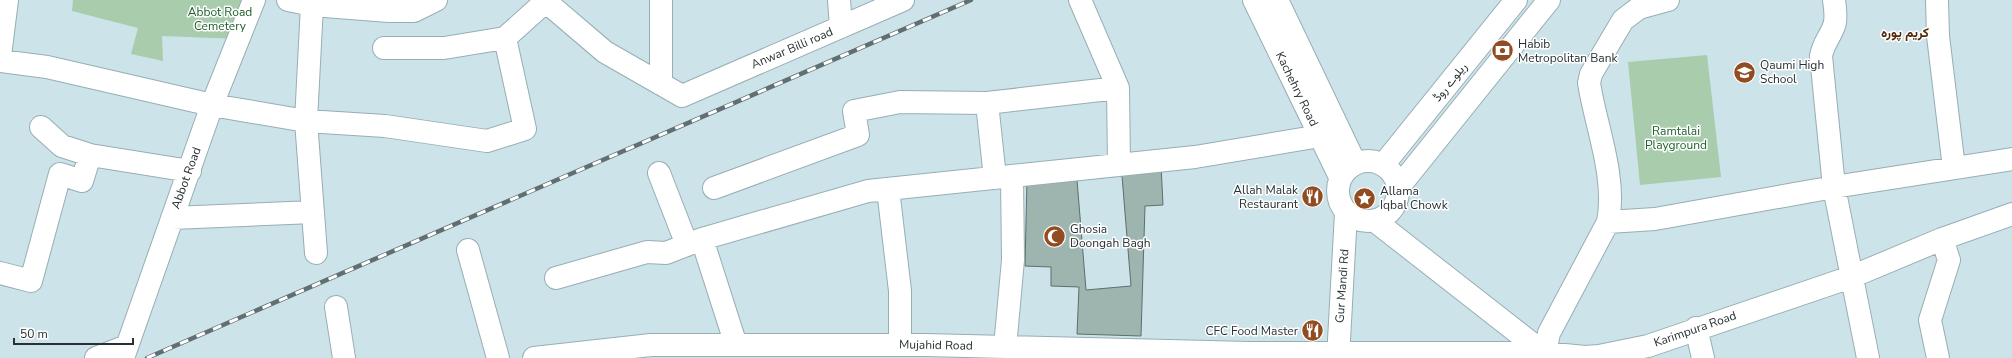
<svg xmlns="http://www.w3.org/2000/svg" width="2012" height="358" font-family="'Nunito Sans',Vazirmatn,sans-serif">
<rect width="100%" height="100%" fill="#cce3e9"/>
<path fill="#a9ccac" d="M73 0H254L239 39 162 36 163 61 131 54 138 28 72 11Z
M1707 55 1721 177 1640 185 1628 62Z"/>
<path fill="#9db4af" stroke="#5b706b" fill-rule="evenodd" d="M1161 165 1163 205 1145 206 1141 336 1077 334 1079 287 1051 286V267L1025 266 1027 179ZM1122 176 1131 286 1086 290 1077 180Z"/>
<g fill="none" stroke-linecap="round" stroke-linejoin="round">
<defs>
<path id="minor" d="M288 0 312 5 389 11H414L436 0
M544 0 605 52 682 96 903 0
M839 0 841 27
M1080 0 1118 88 1119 165
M1834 0C1835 8 1837 18 1834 26 1830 37 1823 44 1821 56L1834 187 1868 358
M1937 0 1938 36 1954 168
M312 5 306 121 316 253
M384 48H444L505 38 545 2
M0 56 7 0
M0 61 47 67 212 105 306 121 385 126 487 141 525 129 505 38
M661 84V0
M987 103 995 178
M41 127 62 146 90 155 190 171
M659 173 687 245
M714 188 858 135 854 111 900 102 987 103 1118 88
M888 189 900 291V345
M172 218 313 212
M1375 221 1544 353
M1608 222 1655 219 1834 187 2012 159
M468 250 498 358
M0 273 31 281 60 174 82 181 90 155
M556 278 647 252 666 253 702 239
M336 307 344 358
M1696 328 1703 358
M736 345 702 239 868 191 1195 157 1320 136
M1005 347 1013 260 1012 176
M96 358 127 346
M123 358 212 105 254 0
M534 358 651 345H925L1250 353H1544L1585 357 1599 356 1648 346 1851 277 1942 239 2012 214
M1544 358 1549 333 1608 222C1616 180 1599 135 1591 94L1589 83 1591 74 1623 20 1639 8 1668 0
M1938 358 1930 320 1949 260 1942 239"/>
<path id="major" d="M1254 0 1340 177
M1277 0 1355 163
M1338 191a30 30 0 1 1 60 0a30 30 0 1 1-60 0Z
M1383 165 1516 0
M1398 188 1549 0
M1338 358 1346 213"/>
</defs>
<use href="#minor" stroke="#97aeb3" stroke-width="24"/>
<use href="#major" stroke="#97aeb3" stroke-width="24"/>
<use href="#minor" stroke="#fff" stroke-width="22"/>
<use href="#major" stroke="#fff" stroke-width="22"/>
<defs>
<path id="rail" d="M147 358 971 0"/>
</defs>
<use href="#rail" stroke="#616f72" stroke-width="4.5"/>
<use href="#rail" stroke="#fff" stroke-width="3" stroke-dasharray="9" stroke-linecap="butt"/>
</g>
<defs>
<symbol id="bank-disc" viewBox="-11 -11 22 22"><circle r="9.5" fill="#914c21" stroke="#fff"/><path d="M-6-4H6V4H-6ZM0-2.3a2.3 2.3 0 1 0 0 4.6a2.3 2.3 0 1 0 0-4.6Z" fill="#fff"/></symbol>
<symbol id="school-disc" viewBox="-11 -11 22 22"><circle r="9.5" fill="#914c21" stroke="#fff"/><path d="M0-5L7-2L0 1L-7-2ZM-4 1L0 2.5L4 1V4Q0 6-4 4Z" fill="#fff"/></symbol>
<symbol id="restaurant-disc" viewBox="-11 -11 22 22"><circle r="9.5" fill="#914c21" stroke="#fff"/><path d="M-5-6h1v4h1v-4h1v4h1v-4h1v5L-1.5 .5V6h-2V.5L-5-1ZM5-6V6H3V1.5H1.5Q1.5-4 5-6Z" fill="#fff"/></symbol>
<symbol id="sight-disc" viewBox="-11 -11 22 22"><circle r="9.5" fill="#914c21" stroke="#fff"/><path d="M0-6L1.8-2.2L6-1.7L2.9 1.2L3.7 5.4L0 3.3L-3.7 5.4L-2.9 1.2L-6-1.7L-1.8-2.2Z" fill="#fff"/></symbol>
<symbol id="mosque-disc" viewBox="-11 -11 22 22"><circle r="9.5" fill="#914c21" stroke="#fff"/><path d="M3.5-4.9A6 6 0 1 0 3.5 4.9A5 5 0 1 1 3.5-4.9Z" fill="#fff"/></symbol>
</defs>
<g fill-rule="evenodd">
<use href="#bank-disc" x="1490" y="38" width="25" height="25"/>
<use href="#school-disc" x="1732" y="60" width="25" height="25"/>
<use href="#restaurant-disc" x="1300" y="184" width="25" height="25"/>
<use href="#sight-disc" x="1352" y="186" width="25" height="25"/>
<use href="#mosque-disc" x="1042" y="224" width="25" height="25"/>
<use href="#restaurant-disc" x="1300" y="318" width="25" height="25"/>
</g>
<g text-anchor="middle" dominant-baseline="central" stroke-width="3" stroke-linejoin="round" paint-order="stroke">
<g font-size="12" fill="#1d5d2b" stroke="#fff">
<text x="220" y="12">Abbot Road<tspan x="220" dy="14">Cemetery</tspan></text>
<text x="1676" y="131">Ramtalai<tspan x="1676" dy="14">Playground</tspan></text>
</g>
<g font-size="12" fill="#273032" stroke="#fff" text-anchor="start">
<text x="1518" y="44">Habib<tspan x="1518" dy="14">Metropolitan Bank</tspan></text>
<text x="1760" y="65">Qaumi High<tspan x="1760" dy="14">School</tspan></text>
<text x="1298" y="190" text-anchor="end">Allah Malak<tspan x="1298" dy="14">Restaurant</tspan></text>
<text x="1380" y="191">Allama<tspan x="1380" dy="14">Iqbal Chowk</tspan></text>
<text x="1070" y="229">Ghosia<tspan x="1070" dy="14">Doongah Bagh</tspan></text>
<text x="1298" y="331" text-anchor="end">CFC Food Master</text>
</g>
<g font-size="12" fill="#273032" stroke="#fff">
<text transform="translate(792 48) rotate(-23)">Anwar Billi road</text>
<text transform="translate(1450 82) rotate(-51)">ریلوے روڈ</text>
<text transform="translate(1297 89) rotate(64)">Kachehry Road</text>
<text transform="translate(186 178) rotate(-70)">Abbot Road</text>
<text transform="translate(1342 286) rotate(-86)">Gur Mandi Rd</text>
<text transform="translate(1695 329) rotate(-19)">Karimpura Road</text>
<text transform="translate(936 345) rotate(1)">Mujahid Road</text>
</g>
<g font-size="13" font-weight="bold" fill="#532505" stroke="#fff">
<text x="1905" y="33">کریم پورہ</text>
</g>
</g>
<path d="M14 338v6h119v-6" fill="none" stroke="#273032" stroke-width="2"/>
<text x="20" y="338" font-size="12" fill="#273032" stroke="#ffffff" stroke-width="3" paint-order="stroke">50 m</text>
</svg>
